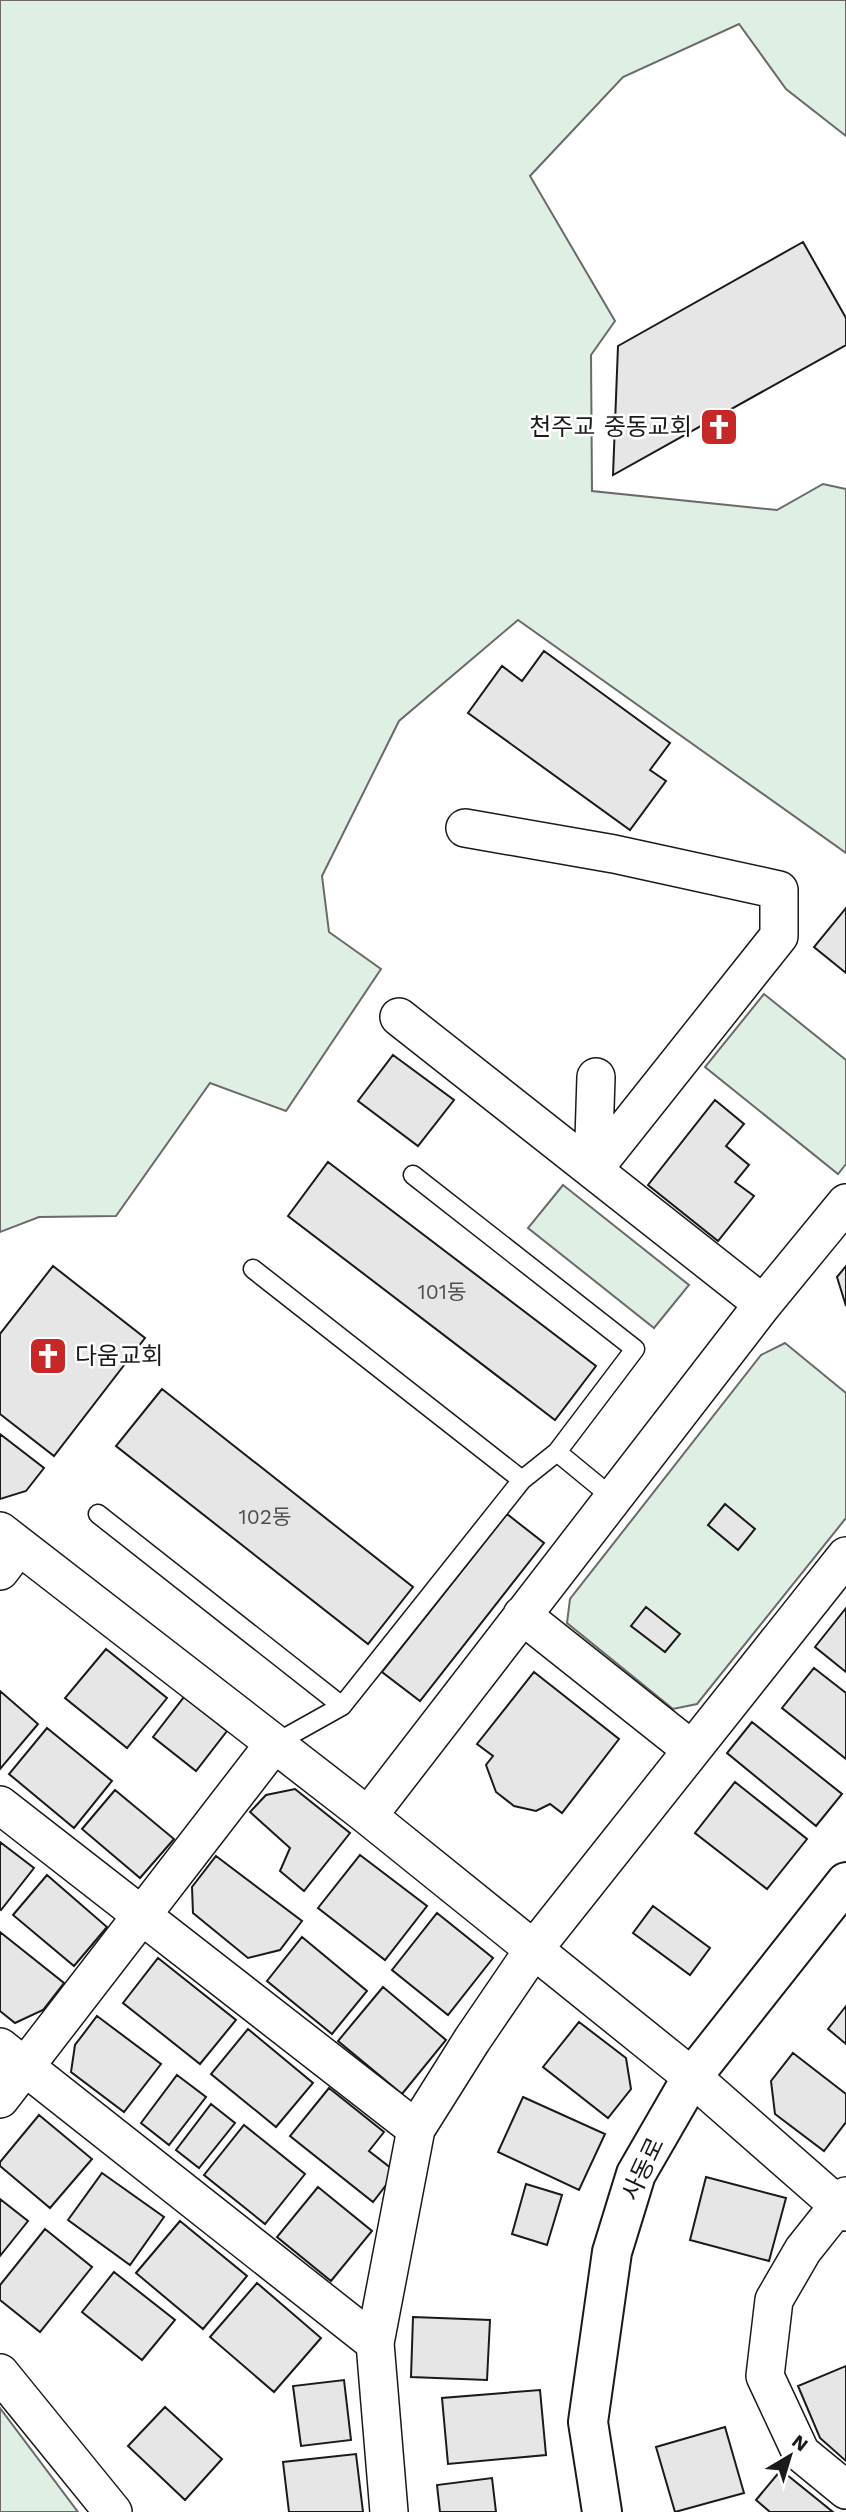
<svg xmlns="http://www.w3.org/2000/svg" width="846" height="2512" font-family="'Work Sans','Noto Sans KR',sans-serif">
<rect width="100%" height="100%" fill="#fff"/>
<path fill="#e0efe3" stroke="#6a6a6a" stroke-width="2" d="M0 0H846V136L786 89 739 24 623 77 530 176 615 321 591 355 592 491 777 510 823 484 846 489V853L518 620 399 721 322 876 329 932 381 969 286 1111 210 1083 116 1216 39 1217 0 1232Z
M764 994 846 1060V1164L838 1174 705 1067Z
M563 1185 689 1285 654 1328 528 1228Z
M785 1343 846 1393V1518L697 1704 673 1709 567 1623 570 1599 761 1355Z
M0 2408 78 2512H0Z"/>
<path fill="#e6e6e6" stroke="#1a1a1a" stroke-width="2" d="M803 242 846 318V345L613 475 618 346Z
M544 651 670 743 650 770 666 781 630 830 468 713 502 666 522 681Z
M846 908V973L814 947Z
M393 1055 454 1100 418 1146 358 1101Z
M715 1100 744 1124 726 1146 749 1165 735 1182 754 1196 718 1241 648 1185Z
M328 1162 596 1366 555 1420 288 1216Z
M53 1266 145 1338 54 1456 0 1414V1334Z
M846 1266V1306L837 1277Z
M162 1389 413 1587 368 1644 116 1446Z
M0 1434 44 1468 26 1491 0 1499Z
M725 1504 755 1529 738 1550 708 1525Z
M507 1514 544 1543 420 1701 382 1672Z
M646 1607 680 1634 665 1652 631 1626Z
M846 1608V1672L815 1647Z
M106 1649 167 1698 127 1748 65 1698Z
M814 1668 846 1693V1759L782 1708Z
M534 1672 619 1739 562 1813 550 1804 536 1811 514 1806 496 1792 486 1765 493 1756 477 1744Z
M0 1691 38 1724 0 1769Z
M184 1697 227 1731 196 1771 153 1737Z
M752 1722 842 1794 816 1826 727 1753Z
M47 1728 112 1781 74 1828 9 1774Z
M735 1782 807 1839 767 1889 695 1833Z
M295 1789 350 1833 304 1891 280 1871 290 1848 250 1812 266 1795Z
M115 1790 174 1839 140 1878 82 1829Z
M0 1842 34 1868 1 1910 0 1909Z
M360 1855 427 1906 385 1960 318 1908Z
M216 1856 302 1921 280 1950 248 1958 193 1913 192 1887Z
M47 1875 107 1927 74 1966 13 1915Z
M653 1906 710 1948 690 1975 633 1933Z
M437 1913 493 1958 448 2015 392 1970Z
M0 1932 64 1983 43 2010 15 2023 0 2011Z
M302 1937 367 1991 332 2034 267 1981Z
M158 1958 236 2020 200 2064 123 2003Z
M383 1987 446 2040 402 2094 338 2041Z
M846 2006V2044L828 2029Z
M97 2016 161 2064 124 2112 71 2072 75 2045Z
M579 2022 626 2058 631 2089 608 2118 543 2067Z
M248 2029 313 2083 276 2127 211 2074Z
M793 2053 846 2094V2122L824 2151 775 2114 771 2081Z
M177 2075 206 2097 169 2145 141 2123Z
M329 2088 384 2132 369 2151 396 2172 373 2202 290 2136Z
M523 2097 605 2134 579 2190 498 2152Z
M211 2104 235 2123 199 2168 176 2150Z
M39 2115 92 2159 50 2208 0 2166V2162Z
M244 2125 305 2174 265 2224 204 2175Z
M102 2173 164 2217 130 2265 68 2220Z
M706 2177 786 2198 769 2261 690 2240Z
M526 2184 562 2195 547 2245 512 2234Z
M318 2187 372 2231 331 2281 277 2237Z
M0 2199 28 2221 0 2256Z
M180 2221 247 2276 203 2329 136 2273Z
M45 2229 92 2267 40 2332 0 2300V2285Z
M114 2272 175 2320 142 2360 82 2312Z
M257 2283 321 2338 274 2392 210 2337Z
M413 2317 490 2320 487 2380 411 2377Z
M846 2366V2461L820 2438 798 2386Z
M344 2380 351 2440 301 2446 293 2386Z
M540 2390 546 2455 448 2464 442 2398Z
M165 2407 222 2459 185 2500 128 2446Z
M725 2427 744 2493 675 2512 656 2447Z
M356 2454 363 2512H289L283 2462Z
M781 2470 833 2512H770L756 2500Z
M492 2478 496 2512H440L437 2485Z"/>
<g fill="none" stroke-linecap="round" stroke-linejoin="round">
<defs>
<path id="service" d="M413 1175 635 1349 557 1452
M253 1269 522 1480
M98 1514 342 1706
M274 1744 342 1706 522 1480 557 1452 613 1498"/>
<path id="minor" d="M465 828 614 854 779 890V936L593 1170
M399 1017 763 1304
M593 1170 596 1077
M0 1531 368 1816 692 2077 846 2212
M0 1571 19 1546
M522 1615 692 1750
M0 1805 416 2129
M368 1816 763 1304 846 1203
M0 2047 375 2343
M0 2099 274 1744
M846 2196 803 2250 774 2300 765 2376 801 2453 846 2490
M0 2373 113 2512
M389 2512 375 2343 416 2129 472 2040 534 1949 846 1556"/>
<path id="tertiary" d="M602 2512 588 2422 612 2252 636 2174 692 2077 846 1882"/>
</defs>
<use href="#service" stroke="#1a1a1a" stroke-width="21"/>
<use href="#minor" stroke="#1a1a1a" stroke-width="40"/>
<use href="#tertiary" stroke="#1a1a1a" stroke-width="42"/>
<use href="#service" stroke="#fff" stroke-width="18"/>
<use href="#minor" stroke="#fff" stroke-width="37"/>
<use href="#tertiary" stroke="#fff" stroke-width="38"/>
</g>
<defs>
<symbol id="church-square" viewBox="-11 -11 22 22"><rect x="-9" y="-9" width="18" height="18" rx="4" fill="#c62828" stroke="#fff"/><path d="M-1.2-6h2.4v3.5h3.3v2.4h-3.3V6h-2.4V-.1h-3.3v-2.4h3.3Z" fill="#fff"/></symbol>
</defs>
<g fill-rule="evenodd">
<use href="#church-square" x="697" y="405" width="44" height="44"/>
<use href="#church-square" x="26" y="1334" width="44" height="44"/>
</g>
<g text-anchor="middle" dominant-baseline="central" stroke-width="5" stroke-linejoin="round" paint-order="stroke">
<g font-size="21" fill="#4d4d4d">
<text x="442" y="1291">101동</text>
<text x="265" y="1516">102동</text>
</g>
<g font-size="24" fill="#1a1a1a" stroke="#fff" text-anchor="end">
<text x="692" y="427">천주교 중동교회</text>
<text x="75" y="1356" text-anchor="start">다움교회</text>
</g>
<g font-size="24" fill="#1a1a1a" stroke="#fff">
<text transform="translate(643 2169) rotate(-65)">사동로</text>
</g>
</g>
<g transform="translate(790 2456) rotate(38)" stroke="#ffffff" stroke-width="5" paint-order="stroke">
<path d="M0-5L12 26L0 18L-12 26Z" fill="#1a1a1a"/>
<text y="-10" font-size="19" font-weight="bold" text-anchor="middle" fill="#1a1a1a">N</text>
</g>
</svg>
